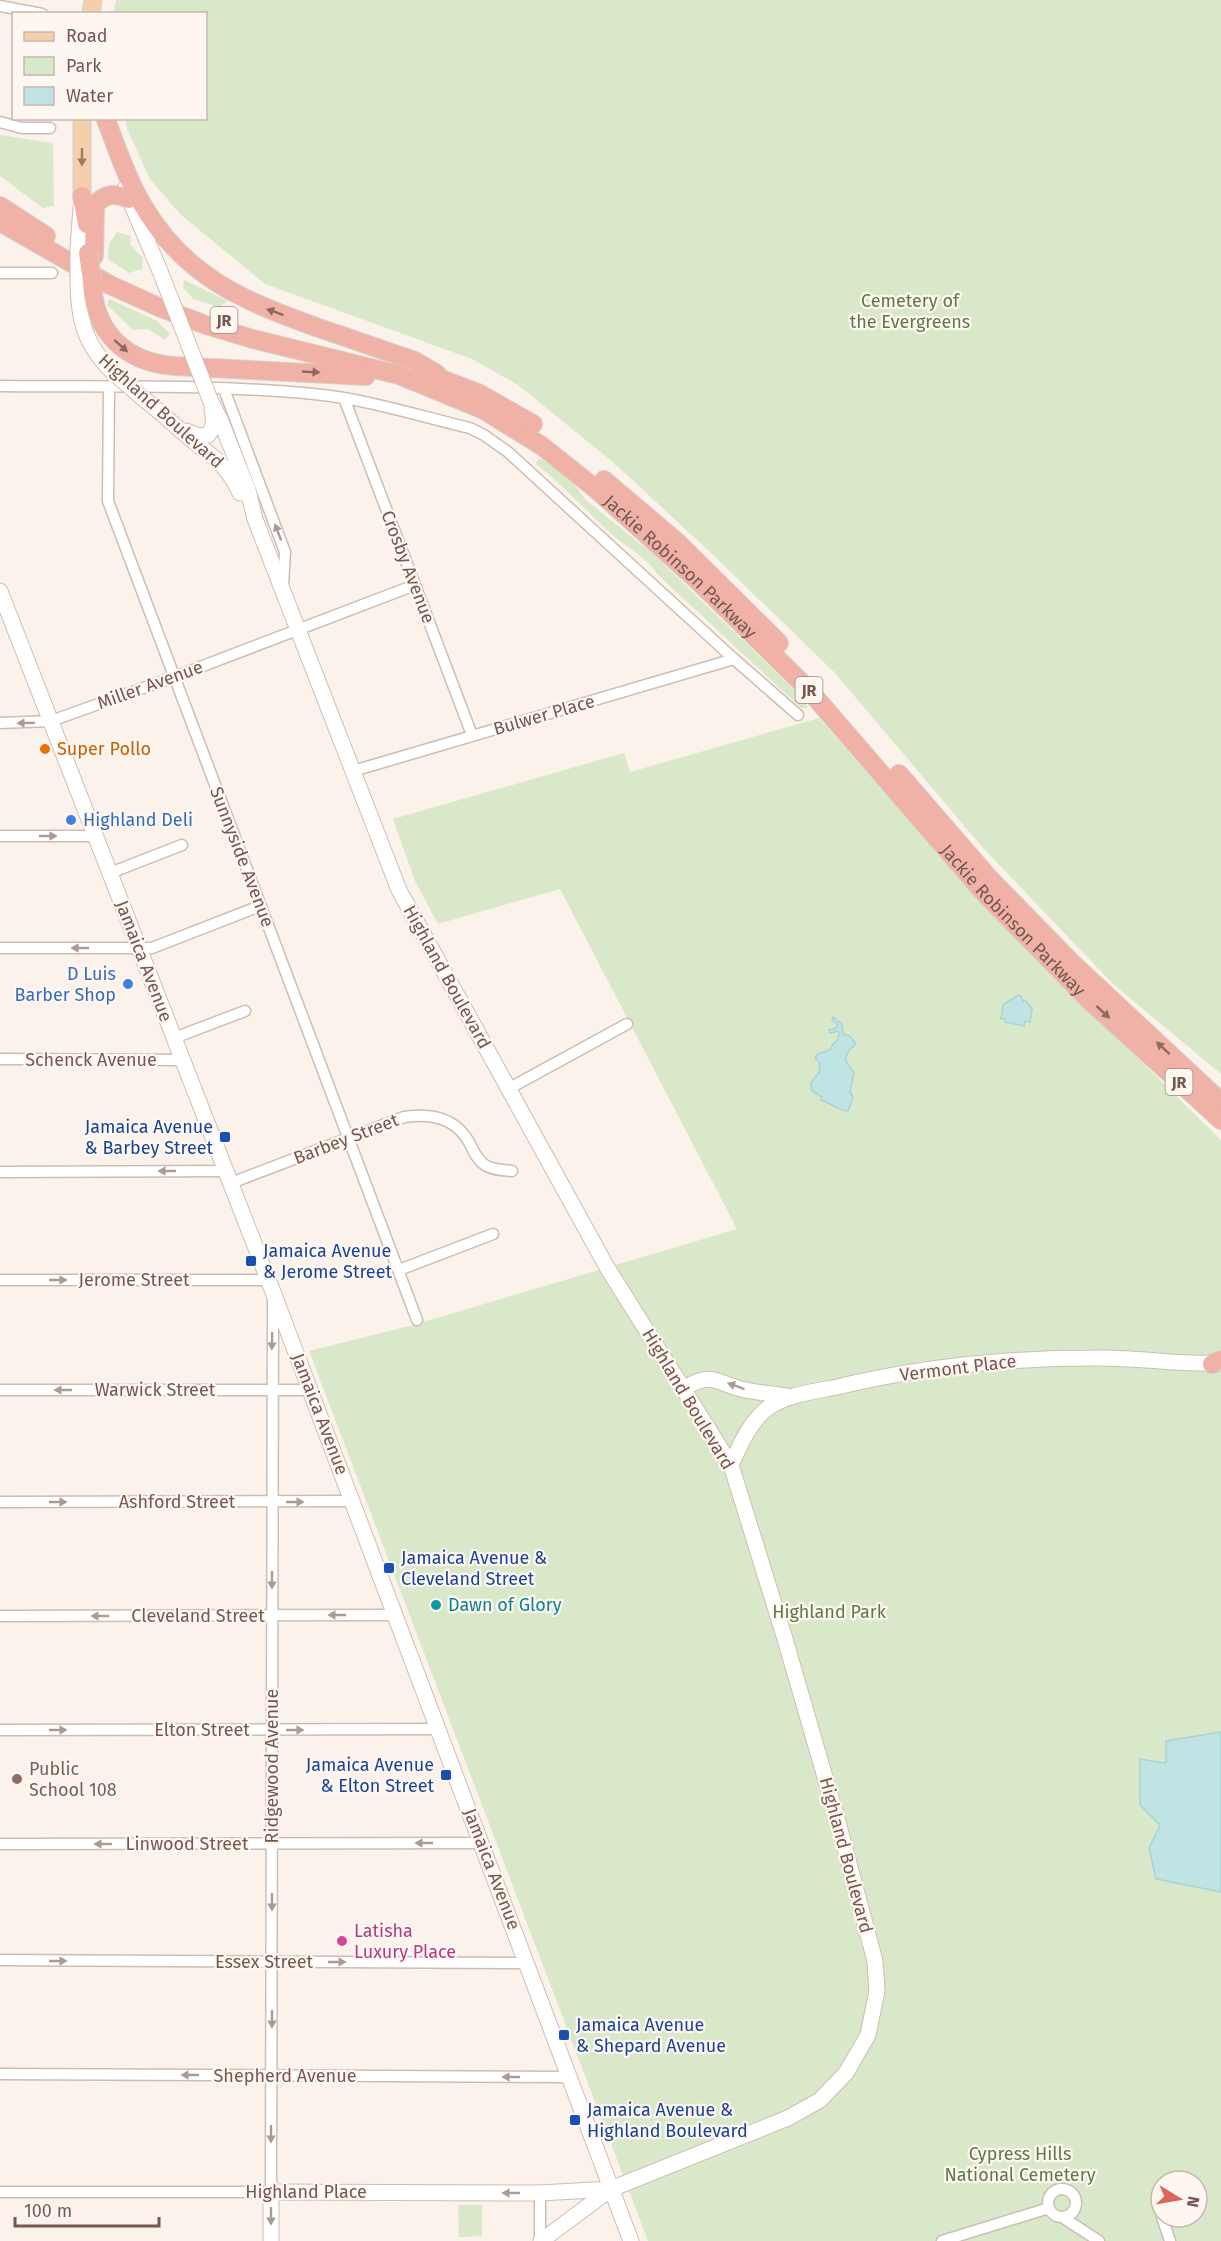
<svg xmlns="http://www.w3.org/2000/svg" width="1221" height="2241" font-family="'Fira Sans',sans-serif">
<rect width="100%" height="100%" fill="#fbf3eb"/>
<path fill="#dae8ca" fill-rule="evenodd" d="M116 0H1221V1074L1114 985 983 848 834 672 710 552 614 463 518 385 472 359 265 284 180 214 150 179 128 131 125 119 206 118V14L113 13Z
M0 135 53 143 54 206 43 208 0 176Z
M117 232 131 236 130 245 143 258 142 269 129 273 108 259 109 244Z
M184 280 228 301 219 307 193 299 183 287Z
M109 299 157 321 170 334 165 340 148 329 133 330 107 305Z
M538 459H541L568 477 587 501 653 554 779 675 806 701 807 708H801L658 575C648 559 631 550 616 538 588 514 565 486 536 464Z
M819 718 984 906 1221 1140V2241H648L309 1351 413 1325 737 1229 560 889 438 924 415 881 393 819 624 753 630 772ZM1161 2181H1197V2217H1161Z
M458 2205H482V2236L459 2237Z"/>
<path fill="#c0e3e4" stroke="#a7d4d5" stroke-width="1.5" d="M1018 995 1021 996 1023 1001H1026L1032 1009 1030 1022 1025 1021 1024 1026 1005 1022V1019H1001L1003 1005Z
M833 1017 842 1024 843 1034 850 1036 856 1044 849 1050 845 1059 854 1073 850 1092 853 1097 848 1111C839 1111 830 1103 821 1100L822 1097 812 1091 811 1083 820 1071 819 1062 815 1058 818 1054 830 1050 833 1044 837 1041 839 1035 838 1031 830 1033 829 1030 836 1028 838 1025 832 1020Z
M1221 1732V1892L1156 1879 1149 1848 1160 1825 1140 1805V1759L1166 1763V1741Z"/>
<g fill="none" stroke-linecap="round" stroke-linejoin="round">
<defs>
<path id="street" d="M0 6 42 14
M0 122 22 128H50
M0 273H52
M0 386C105 387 210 384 314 394 367 399 419 416 470 428L484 435 508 452 734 659 798 715
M109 387 108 501 417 1320
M224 389 285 552 283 586
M344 398 472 735
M0 723 51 721 174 677 415 585
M353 771 734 659
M0 836H95
M110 873 182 845
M0 948H152L260 906
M174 1038 245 1011
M0 1059 183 1060
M508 1089 627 1024
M0 1172 226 1171
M231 1183 404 1117C430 1113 455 1117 469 1142 473 1150 477 1160 485 1165 492 1170 503 1170 512 1171
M399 1270 493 1234
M0 1280H269
M0 1390H311
M0 1502 353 1501
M0 1616 396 1615
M0 1730 439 1729
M0 1844 482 1843
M0 1960 527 1963
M0 2074 570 2077
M1048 2203a14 14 0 1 1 28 0a14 14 0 1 1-28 0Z
M0 2192H271L273 1301
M540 2193V2241
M1062 2217 1099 2241
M1162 2217 1170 2241
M942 2241 1049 2208"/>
<path id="secondary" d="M125 189 160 271
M78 248 81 208
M78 277C78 320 84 346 117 376
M211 402 220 419 248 490 255 519 399 890 608 1269 731 1465 785 1639 838 1822 875 1961 877 1991 868 2035 846 2073 820 2100 788 2118 611 2189 541 2241
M150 404C163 414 174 425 186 435 209 455 227 463 240 493
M186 431 199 436 208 435C215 427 214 419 212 409
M0 591 273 1292 631 2241
M684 1388C715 1370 716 1384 745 1390 760 1393 776 1394 791 1397
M731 1465C739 1448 747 1428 761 1414 779 1395 812 1392 837 1387 920 1367 1008 1358 1094 1358 1136 1357 1179 1365 1221 1363
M271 2241V2192L540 2193 611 2189"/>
<path id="primary" d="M91 14 93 0
M82 196V118"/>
<g id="highway">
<path d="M106 120C117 148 126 177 142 204 184 276 241 300 316 327 349 338 382 350 415 361L437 374"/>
<path d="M82 196 87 224"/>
<path d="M0 206 46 236"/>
<path id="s1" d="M0 222 110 285 161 308 206 325 253 339 399 375 484 410 542 446 597 490 698 581 808 689 985 894 1089 1000 1221 1120"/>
<path d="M94 256 95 205C105 193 115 193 129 199"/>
<path d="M92 280C93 331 124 362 174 366L366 376"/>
<path d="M423 372 478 393 533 424"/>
<path d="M604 480 677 542 779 643"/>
<path d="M899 774 989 878 1071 962 1221 1102"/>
<path d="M1212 1364 1221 1360"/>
</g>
</defs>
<use href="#street" stroke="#cfbcb3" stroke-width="13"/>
<use href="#secondary" stroke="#d2bcb1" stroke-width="17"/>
<use href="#primary" stroke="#d8d0ce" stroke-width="19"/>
<use href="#highway" stroke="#d8d0ce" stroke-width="20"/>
<use href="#street" stroke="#fff" stroke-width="10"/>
<use href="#secondary" stroke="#fff" stroke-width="15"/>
<use href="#primary" stroke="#f4cfa9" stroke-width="16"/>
<use href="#highway" stroke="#f0b1a7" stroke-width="18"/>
<defs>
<path id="secondary-bridge" d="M160 271 211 402
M78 277V248
M117 376 150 404"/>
<path id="highway-bridge" d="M88 253 92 280"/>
</defs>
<use href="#secondary-bridge" stroke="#d2bcb1" stroke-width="17" stroke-linecap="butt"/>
<use href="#highway-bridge" stroke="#d8d0ce" stroke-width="20" stroke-linecap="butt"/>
<use href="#secondary-bridge" stroke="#fff" stroke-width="15"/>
<use href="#highway-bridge" stroke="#f0b1a7" stroke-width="18"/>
</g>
<defs><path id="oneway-solid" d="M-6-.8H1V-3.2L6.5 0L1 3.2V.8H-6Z" transform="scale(1.5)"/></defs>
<use fill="#9b7c6a" href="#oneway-solid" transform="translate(82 157) rotate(90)"/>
<g fill="#8e6a61">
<use href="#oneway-solid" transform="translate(275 312) rotate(-160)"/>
<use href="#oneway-solid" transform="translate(121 346) rotate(42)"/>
<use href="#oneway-solid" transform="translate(311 372) rotate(3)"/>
<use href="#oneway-solid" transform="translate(1103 1012) rotate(43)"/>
<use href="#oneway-solid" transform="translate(1163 1048) rotate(-137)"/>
</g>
<g fill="#ac9b95">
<use href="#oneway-solid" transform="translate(278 532) rotate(-111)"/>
<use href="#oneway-solid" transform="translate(26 723) rotate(179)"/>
<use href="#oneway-solid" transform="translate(48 836)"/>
<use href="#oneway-solid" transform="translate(80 948) rotate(-180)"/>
<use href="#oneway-solid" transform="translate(167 1171) rotate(180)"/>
<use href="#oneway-solid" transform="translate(58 1280)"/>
<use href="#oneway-solid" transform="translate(272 1341) rotate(91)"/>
<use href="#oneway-solid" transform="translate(736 1386) rotate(-160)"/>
<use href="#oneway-solid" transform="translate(63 1390) rotate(180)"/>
<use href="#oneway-solid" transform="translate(58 1502)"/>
<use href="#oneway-solid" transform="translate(295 1502)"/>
<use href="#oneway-solid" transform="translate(272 1580) rotate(90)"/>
<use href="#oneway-solid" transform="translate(337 1615) rotate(180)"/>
<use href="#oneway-solid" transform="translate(100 1616) rotate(-180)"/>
<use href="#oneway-solid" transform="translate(58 1730)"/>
<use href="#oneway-solid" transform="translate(295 1730)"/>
<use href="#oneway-solid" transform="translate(424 1843) rotate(180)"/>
<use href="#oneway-solid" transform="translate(103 1844) rotate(-180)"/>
<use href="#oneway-solid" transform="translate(272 1902) rotate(90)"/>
<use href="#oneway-solid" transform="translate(58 1961)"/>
<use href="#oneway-solid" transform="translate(337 1962)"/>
<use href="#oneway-solid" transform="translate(272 2019) rotate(90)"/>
<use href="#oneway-solid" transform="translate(190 2075) rotate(-180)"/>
<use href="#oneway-solid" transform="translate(511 2077) rotate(-180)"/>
<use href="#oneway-solid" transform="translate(271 2134) rotate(90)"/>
<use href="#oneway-solid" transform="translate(511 2193) rotate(-180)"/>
<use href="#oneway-solid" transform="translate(271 2216) rotate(90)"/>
</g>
<circle fill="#e8710a" stroke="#fef7f1" stroke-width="2" cx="45" cy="749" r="6"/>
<g fill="#3f7fe0" stroke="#fef7f1" stroke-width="2">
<circle cx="71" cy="820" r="6"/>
<circle cx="128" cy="984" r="6"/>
</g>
<g fill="#1a4fb4" stroke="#fef7f1" stroke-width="2">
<rect x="219" y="1131" width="12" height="12" rx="3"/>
<rect x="245" y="1255" width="12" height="12" rx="3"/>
<rect x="383" y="1562" width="12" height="12" rx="3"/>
<rect x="440" y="1769" width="12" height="12" rx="3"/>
<rect x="558" y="2029" width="12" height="12" rx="3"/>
<rect x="569" y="2114" width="12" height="12" rx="3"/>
</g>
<circle fill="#0f9aa8" stroke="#fef7f1" stroke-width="2" cx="436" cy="1605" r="6"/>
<circle fill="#8d6e63" stroke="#fef7f1" stroke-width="2" cx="17" cy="1779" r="6"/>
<circle fill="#d1479c" stroke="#fef7f1" stroke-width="2" cx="342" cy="1941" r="6"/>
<g text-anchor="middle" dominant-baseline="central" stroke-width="4.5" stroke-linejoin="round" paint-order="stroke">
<g fill="#fef7f1" stroke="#9e8880" stroke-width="1.5">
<rect x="210.5" y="307" width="27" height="26" rx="4.5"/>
<rect x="795.5" y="677" width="27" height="26" rx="4.5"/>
<rect x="1165.5" y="1069" width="27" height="26" rx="4.5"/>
</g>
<g font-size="16" font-weight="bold" fill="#75584f">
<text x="224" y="320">JR</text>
<text x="809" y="690">JR</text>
<text x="1179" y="1082">JR</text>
</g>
<g font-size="18" fill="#5d7948" stroke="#fef7f1">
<text x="910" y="301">Cemetery of<tspan x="910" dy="21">the Evergreens</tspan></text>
<text x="829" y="1612">Highland Park</text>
<text x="1020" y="2154">Cypress Hills<tspan x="1020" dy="21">National Cemetery</tspan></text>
</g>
<g font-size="18" fill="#75584f" stroke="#fef7f1">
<text transform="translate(161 411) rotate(42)">Highland Boulevard</text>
<text transform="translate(408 567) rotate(69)">Crosby Avenue</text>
<text stroke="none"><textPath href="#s1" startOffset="774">Jackie Robinson Parkway</textPath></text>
<text transform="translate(150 685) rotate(-20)">Miller Avenue</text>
<text transform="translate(544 715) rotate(-16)">Bulwer Place</text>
<text transform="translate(242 857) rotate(69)">Sunnyside Avenue</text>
<text stroke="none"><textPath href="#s1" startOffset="1260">Jackie Robinson Parkway</textPath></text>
<text transform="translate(144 961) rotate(69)">Jamaica Avenue</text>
<text transform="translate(447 977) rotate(61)">Highland Boulevard</text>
<text x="91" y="1060">Schenck Avenue</text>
<text transform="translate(346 1139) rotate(-21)">Barbey Street</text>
<text x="134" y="1280">Jerome Street</text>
<text transform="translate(958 1368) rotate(-7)">Vermont Place</text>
<text x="155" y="1390">Warwick Street</text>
<text transform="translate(688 1399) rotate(59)">Highland Boulevard</text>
<text transform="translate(320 1414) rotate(69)">Jamaica Avenue</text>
<text x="177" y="1502">Ashford Street</text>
<text x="198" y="1616">Cleveland Street</text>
<text x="202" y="1730">Elton Street</text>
<text transform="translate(272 1766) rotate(-90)">Ridgewood Avenue</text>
<text x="187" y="1844">Linwood Street</text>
<text transform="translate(846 1855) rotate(75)">Highland Boulevard</text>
<text transform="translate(492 1869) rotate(69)">Jamaica Avenue</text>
<text x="264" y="1962">Essex Street</text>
<text x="285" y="2076">Shepherd Avenue</text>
<text x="306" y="2192">Highland Place</text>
</g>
<g font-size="18" fill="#c56008" stroke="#fef7f1" text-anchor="start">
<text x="57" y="749">Super Pollo</text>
</g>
<g font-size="18" fill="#366cbe" stroke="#fef7f1" text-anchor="start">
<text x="83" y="820">Highland Deli</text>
<text x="116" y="974" text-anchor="end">D Luis<tspan x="116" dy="21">Barber Shop</tspan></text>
</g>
<g font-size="18" fill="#164399" stroke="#fef7f1" text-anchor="start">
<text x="213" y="1127" text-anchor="end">Jamaica Avenue<tspan x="213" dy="21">&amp; Barbey Street</tspan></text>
<text x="263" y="1251">Jamaica Avenue<tspan x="263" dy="21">&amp; Jerome Street</tspan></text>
<text x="401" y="1558">Jamaica Avenue &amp;<tspan x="401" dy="21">Cleveland Street</tspan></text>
<text x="434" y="1765" text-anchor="end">Jamaica Avenue<tspan x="434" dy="21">&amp; Elton Street</tspan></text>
<text x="576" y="2025">Jamaica Avenue<tspan x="576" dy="21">&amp; Shepard Avenue</tspan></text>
<text x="587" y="2110">Jamaica Avenue &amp;<tspan x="587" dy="21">Highland Boulevard</tspan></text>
</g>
<g font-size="18" fill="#0d838f" stroke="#fef7f1" text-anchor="start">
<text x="448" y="1605">Dawn of Glory</text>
</g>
<g font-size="18" fill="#785e54" stroke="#fef7f1" text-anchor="start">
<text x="29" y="1769">Public<tspan x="29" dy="21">School 108</tspan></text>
</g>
<g font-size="18" fill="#b23c85" stroke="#fef7f1" text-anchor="start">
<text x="354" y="1931">Latisha<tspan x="354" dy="21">Luxury Place</tspan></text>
</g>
</g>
<rect x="12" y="12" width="195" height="108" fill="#fef7f1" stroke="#c7b7b0" stroke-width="1.5"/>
<rect x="24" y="32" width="30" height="9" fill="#f4cfa9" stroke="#c7b7b0" stroke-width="1.5"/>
<text x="66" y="42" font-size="18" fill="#75584f">Road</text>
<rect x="24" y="57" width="30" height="18" fill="#dae8ca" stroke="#c7b7b0" stroke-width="1.5"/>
<text x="66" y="72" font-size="18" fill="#75584f">Park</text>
<rect x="24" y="87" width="30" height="18" fill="#c0e3e4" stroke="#c7b7b0" stroke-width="1.5"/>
<text x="66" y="102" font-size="18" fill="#75584f">Water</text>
<g transform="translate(1179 2199) rotate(101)"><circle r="28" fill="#fef7f1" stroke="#c7b7b0" stroke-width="1.5"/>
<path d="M0-4.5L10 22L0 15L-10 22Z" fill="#db675a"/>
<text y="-9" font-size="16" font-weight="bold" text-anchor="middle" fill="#75584f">N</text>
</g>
<path d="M15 2217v9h144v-9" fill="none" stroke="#75584f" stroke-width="3"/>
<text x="24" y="2217" font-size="18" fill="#75584f" stroke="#fef7f1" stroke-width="4.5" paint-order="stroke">100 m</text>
</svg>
